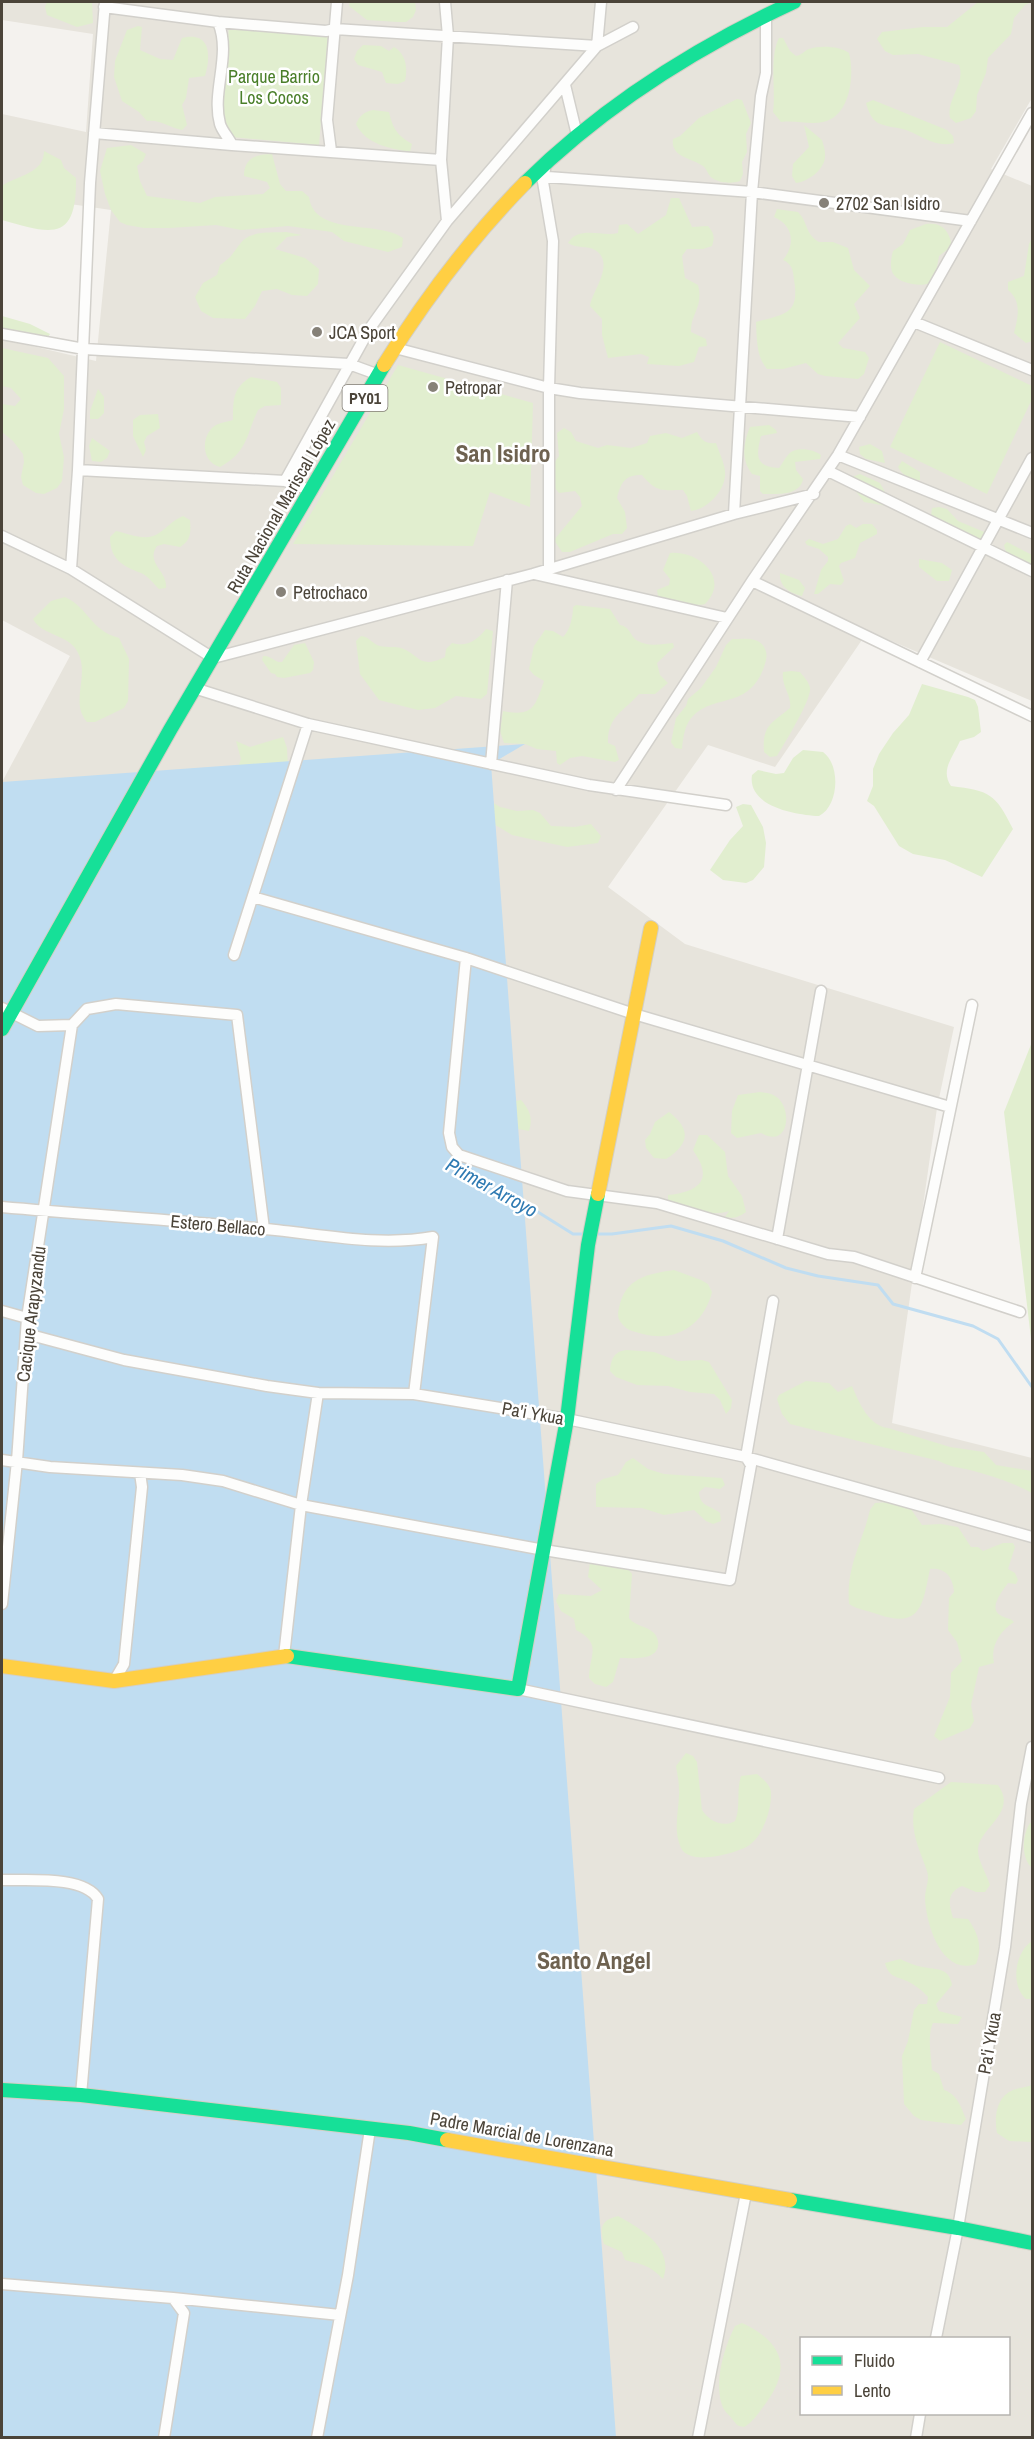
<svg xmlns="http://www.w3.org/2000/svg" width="1034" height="2439" font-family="'Archivo Narrow',sans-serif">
<rect width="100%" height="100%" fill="#f4f2ee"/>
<path fill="#e7e4dc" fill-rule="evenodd" d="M2 2H1032V98L991 169 1032 186V701L868 631 775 767 708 745 608 887 685 944 954 1027 937 1108 892 1423 1032 1458V2437H2V782L70 656 2 620V339L96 361 111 210 2 194V114L86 132 93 34 2 20ZM802 2338H1008V2414H802Z"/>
<path fill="#e1eecf" d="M47 2H92L93 23 77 27 47 15 45 7Z
M350 2H415L416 10 413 17 406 22H398L367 20 349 6Z
M978 2H1032L1025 5 1014 18 1011 34 988 58 986 73 977 95 976 111 971 118 956 123 950 118C946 99 966 84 959 65L918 54 893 55 885 51 877 39 882 32 923 27H947Z
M138 26 142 27 140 50 160 59 173 60 182 38C211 31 211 56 205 76L189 78 186 98 182 105 187 125 182 130C170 128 160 119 147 121L139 112 122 101 114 77 115 61 127 30Z
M229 27 328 35 319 145 231 137 221 117Z
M779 38H783L790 51 796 56C802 55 804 51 809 49 820 45 840 46 849 53 855 75 850 117 823 122 810 125 796 120 781 122L773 112C776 91 769 57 779 38Z
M363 45 381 46 389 51 394 47C406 54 408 68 405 81L398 84 386 83 382 72 358 65 354 59 357 51Z
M737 99 742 100 751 123 746 134 747 152 742 162 743 174 740 181C732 184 719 183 712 178 708 175 707 169 703 166 692 158 670 157 673 139L680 136 699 118Z
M873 100 947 130 953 136 954 143C936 148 922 136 906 130 897 127 886 127 878 123 871 119 868 110 866 103Z
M373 110 389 112C393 129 397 135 412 144L410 152C390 148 366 145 356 124 360 115 364 112 373 110Z
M804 125 822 140C827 155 827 164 814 175 808 179 803 182 796 183L792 176 793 164 809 147Z
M131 145 146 154 143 161 137 166 140 181 147 196 200 203 215 197 263 194 270 188 267 182 244 176C244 159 255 154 272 154L280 184 286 191H302L309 197C314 237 379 220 403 238L402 247 388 252 344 241 332 232 288 226 241 230 216 225 169 228H144L127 225 120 222 111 210 105 194 100 171 107 148Z
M44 151 61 160 64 168 76 178C77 243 51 234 2 220V186C17 175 44 174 44 151Z
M671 198H679L692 227 708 226C714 233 715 237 712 246L703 249H687L682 256 685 278 698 285C704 307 690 314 691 332L706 339 707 346 699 347 694 362 679 366 647 364 649 357 641 354 608 358 602 335V319L590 306C592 291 616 263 595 250 587 245 577 249 568 243 579 225 601 237 618 233L619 225 627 224 638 234 666 215Z
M777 209 798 212C808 222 805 234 819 242H833L848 248 854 270 870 286 854 304 860 318 838 343 843 348 865 352 869 358 864 374 858 379 825 376 818 374 806 363 783 369H767C756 356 757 339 756 322 785 314 800 314 794 280 793 270 792 264 783 260 796 244 793 225 774 217Z
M926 224C942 222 949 230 952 246L939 256 936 272 930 283C921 287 901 284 894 275 889 269 891 258 893 251L903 244 910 230Z
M286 232 302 235 287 237 275 249 305 258 319 269 318 284 307 296 292 295 277 289 262 291 255 306 245 319 213 318 201 311 195 297 203 283 217 275 220 265C233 256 231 255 240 244 250 230 270 233 286 232Z
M1032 238V341L1026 343 1014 333C1018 318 1022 301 1008 290V282L1024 276 1029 244Z
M2 316 30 324 50 334 46 341 2 334Z
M940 342 1032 386V399L987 494 890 447Z
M2 348 48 358 64 376V409L59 434 64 457 62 481 57 488 44 494 36 493 23 485 21 477 24 462 23 454 13 441 2 432V404L15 406 21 399 11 388 2 386Z
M398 365 533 403 530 507 490 492 473 546 293 544Z
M251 377 277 382 281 388V405L265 406 258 410C246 435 248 452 220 467 204 463 200 442 211 429 216 423 226 422 233 420 233 400 233 387 251 377Z
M98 389 104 397V413L98 419H90V411Z
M158 414 160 428 147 436 144 442 146 450 143 457 133 436V420L140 415Z
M769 425 776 430 777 433 761 436C756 455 755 467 779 468 782 464 785 458 788 455 795 446 813 449 821 455L820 459 795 462 796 470 803 479C800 496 777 494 763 494L760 491V476L752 474C741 460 743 443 750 427Z
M564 428 571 432 576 441 598 448 607 445 631 448 647 443 650 436 666 433 682 438 697 432C702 441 706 444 716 443 719 452 724 462 725 471 727 489 708 509 691 511L687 496 683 490C662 490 657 493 642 475 625 475 621 482 617 498L625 512 627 528 622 534H613L570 552H562L554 540 582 506 580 497 575 491 559 493 554 487V463L559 456 557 433Z
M92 438 110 451 107 458 101 462 92 461 89 446Z
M870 444 882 451 885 463 866 459 860 454 859 447Z
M902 461 920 472V480C912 481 902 475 898 467Z
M860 474 880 483 893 507 864 502 852 486V477Z
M939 507 947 509 958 521 989 534 982 544 931 516 932 508Z
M183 516 190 520C191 532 191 541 180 547L164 544 157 546C145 563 168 571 166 588L159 589C153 583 148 576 141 573 122 566 110 559 110 537L116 531C129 534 147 542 159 533 168 527 173 520 183 516Z
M850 524 856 528 863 524H872L877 530V534L860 543 855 558 841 563 839 566 844 581 841 585 830 584 818 594H814L821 570 828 561V557L819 549 807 545 805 542 809 539 823 544 838 539 846 526Z
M1007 542 1032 555V573L1007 556 1004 545Z
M670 553C698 550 731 578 705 604 693 607 669 602 658 596L657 590 669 585 670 579 663 570Z
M919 559 942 563 952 570 949 581H937L919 567Z
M780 573 799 580 805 588 802 596C790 593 779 587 780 573Z
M65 597C89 608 90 630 119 638L129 659 128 701 124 708 95 722H87C69 702 91 674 77 651 68 634 42 636 33 619L51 601Z
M576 605 610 609 620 625C631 627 630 637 638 641 648 647 662 644 673 643L674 647 657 663 660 675 668 683 655 694H639C624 711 607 717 608 743L615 746 619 760 615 762 582 756 570 758 560 765 557 763 556 751 537 749 525 744 504 743 500 731 503 711C533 717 535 707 544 681L534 675 529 669 534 646 545 630 553 631 563 637C570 631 573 616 573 607Z
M486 629 493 631 487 694 481 699 456 696 435 708 418 710 379 700 360 674 356 641 361 636C369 637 370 641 377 645 384 648 394 646 401 648 419 654 419 670 445 657L446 649 452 643C467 647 476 641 486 629Z
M732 639C744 639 760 636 765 649 768 655 766 661 764 667 749 709 716 694 694 715 685 723 683 737 682 749L675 748 671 742 676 718 686 706 688 699 701 688 716 667 726 645Z
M305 643 314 662 313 670 310 673 284 678 277 677 275 674 271 673 262 660 263 656C271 655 275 663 282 662L294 645Z
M791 671 800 672C804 677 809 682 810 688 812 699 784 744 777 756L770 757 764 752C762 725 772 723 790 708 792 695 781 686 783 672Z
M922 684 968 697 975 700 978 707 981 732 974 737 960 741C953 757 940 770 951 786 990 791 995 793 1013 829L982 877 945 860 913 854 899 846 874 806 867 801 873 786V769L879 754 893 733 909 715Z
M283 737 287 748 288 768 235 774 241 759 236 741 250 747Z
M803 750 823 752C841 765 839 806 819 816 797 815 747 807 752 775L758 770 776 774 784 773 793 758Z
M479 794 500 807 517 811 533 810 540 813 551 826 575 827 591 824 601 836 598 843 567 847 512 835 492 823Z
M743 804 751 805 763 827 766 843 764 867 753 880 746 883 723 880 710 870 730 840 743 826 736 807Z
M1032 1042V1347L1004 1112Z
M760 1092C765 1093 770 1093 775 1096 793 1106 790 1150 761 1133L737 1138 731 1133 732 1111 738 1095Z
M521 1100C530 1110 533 1118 529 1131L513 1128 498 1104Z
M669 1112C692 1130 689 1144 666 1159L654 1158 646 1148 645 1140 650 1134 655 1122Z
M699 1135H707L725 1152 728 1176 742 1196 746 1212C739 1217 734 1219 725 1217L729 1211C711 1217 686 1209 668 1203V1195C682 1194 708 1189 702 1168 701 1162 696 1155 693 1150Z
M674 1270 701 1280 708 1284 712 1292C704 1324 677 1343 643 1334 636 1332 628 1331 623 1325 618 1320 617 1315 619 1308 625 1278 647 1274 674 1270Z
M627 1350 654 1352 678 1361 702 1360 709 1362 732 1400 731 1408 726 1414 720 1400 714 1394 690 1392 668 1386 637 1385 616 1377 610 1371C611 1359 614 1351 627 1350Z
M806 1381 829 1383 838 1392 852 1386C859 1403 869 1426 888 1428L950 1447 984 1452 996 1465 1032 1471V1493C1014 1483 990 1475 970 1470 958 1467 950 1467 939 1461L790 1424 782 1414 777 1399 779 1395Z
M633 1458 648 1469 664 1474 722 1478 725 1485 720 1489 705 1487 699 1492C700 1507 710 1505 720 1513L721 1521 713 1524 706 1521 694 1510 664 1515 642 1508 596 1507V1484L603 1479 618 1475 626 1462Z
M890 1502 908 1505 922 1525 941 1524 958 1527 971 1547H978L983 1551 1003 1543H1013L1015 1547 1008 1569 1015 1573 1018 1580 1016 1584 1008 1583C1003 1590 988 1608 1000 1615 1006 1619 1009 1617 1014 1622 1000 1631 990 1646 994 1663L979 1667 971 1705 974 1721 970 1728 940 1741 934 1736 950 1697 951 1673 962 1661 957 1642 948 1630 949 1598 954 1592C953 1577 945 1567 930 1569 923 1602 922 1629 880 1615 870 1611 858 1610 849 1604 846 1566 862 1544 870 1510L875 1503Z
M590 1562 624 1564 632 1574 629 1618C635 1626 647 1626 654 1633 657 1636 659 1642 658 1646 656 1661 630 1658 620 1658L613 1682 606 1687 595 1684 589 1678C589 1655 603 1644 576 1630L574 1619 561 1611 556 1601 559 1594 591 1596 602 1590 588 1577Z
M686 1753 693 1756 697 1762 702 1810C709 1821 723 1828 735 1821 741 1807 736 1791 741 1776L757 1774C763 1779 770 1784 771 1792 772 1808 763 1837 748 1846 734 1854 690 1866 681 1848 672 1829 680 1808 679 1789 679 1781 677 1773 676 1766Z
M951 1782 998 1785C1018 1813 980 1827 978 1849 977 1859 987 1875 990 1885L985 1892H976L962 1886C946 1893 949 1904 953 1918L968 1919C978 1933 983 1948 976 1964 942 1976 926 1925 925 1898 925 1890 930 1879 927 1871 920 1851 910 1832 914 1809Z
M1030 1823H1032V1868C1021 1858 1022 1836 1030 1823Z
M1032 1941V1999H1026C1010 1985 1015 1952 1032 1941Z
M900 1959C907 1962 915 1966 923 1967 937 1970 949 1967 952 1985L936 2004 939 2011 962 2017 958 2024 933 2023C927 2036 931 2055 932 2070L939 2074 944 2090C957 2094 961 2107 966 2119L961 2125 921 2120 914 2116 904 2104 902 2056 908 2041 914 2010 919 2004H927L928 1997C923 1991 915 1985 907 1981 895 1976 889 1977 885 1963Z
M1032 2085V2142L1009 2141 997 2133C994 2117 996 2097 1013 2090 1019 2088 1026 2087 1032 2085Z
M618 2216C640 2228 675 2248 663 2279 649 2265 644 2265 625 2260L622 2252 604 2244C599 2228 601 2220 618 2216Z
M742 2323C781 2341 793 2366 766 2403 759 2412 754 2421 744 2427 737 2426 737 2425 733 2420 729 2414 724 2412 722 2405 714 2381 724 2348 735 2326Z"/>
<path fill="#c0ddf1" d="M525 744 491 764 616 2437 2 2438V782Z"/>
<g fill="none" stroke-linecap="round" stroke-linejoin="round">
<path stroke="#c0ddf1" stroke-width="3" d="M522 1202 573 1234H584
M594 1234H612L671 1226 723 1241 786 1268 818 1276 878 1285 893 1304 973 1326 998 1339 1032 1387"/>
<defs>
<path id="street" d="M445 2 448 36 441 160 447 221
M104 7 218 22 326 31 335 29 597 46 601 2
M218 22C232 55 211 91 220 124 222 131 229 138 232 145L441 160
M565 85 577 135
M94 133 232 145
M331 151 327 120 337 2
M545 170 542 176 553 241 549 388V568
M534 176 752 192 971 221
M914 322 1032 370
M2 334 84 349 349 364 379 375
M395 348 549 388 580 393 860 417
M838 455 1032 533
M78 470 285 481 312 491
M828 471 1032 571
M285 481 370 328 447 221 597 46 633 27
M734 514 752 192 761 96 766 73V15
M2 536 71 569 213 658 533 574 734 514 814 494
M71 569 78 470 90 183 105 2
M534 574 727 618
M752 581 1032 716
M920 662 1032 458
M194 688 308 724 589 785 726 805
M491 764 507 580
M616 790 752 581 838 455 1032 113
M253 897 466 958 634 1014 950 1107
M234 955 308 724
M466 958 449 1133 452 1147 459 1155 567 1191 657 1203 828 1254 854 1257 1020 1312
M2 1008 38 1026 72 1025 87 1009 116 1004 237 1015 264 1229
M2 1207C89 1215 178 1220 265 1229 321 1234 378 1247 433 1237L414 1394
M777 1239 821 991
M915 1278 972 1005
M2 1311 27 1318
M27 1334 124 1360 267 1386 318 1393 414 1394 567 1419 746 1457 1032 1537
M2 1460 50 1467 182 1475 223 1481 301 1505 544 1550 730 1580 751 1465 746 1457 773 1301
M2 1604 17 1461 27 1318 72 1025
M284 1656 301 1505 318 1393
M114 1681 124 1664 142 1487 140 1473
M518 1689 939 1778
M2 1880C27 1881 84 1875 98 1899L81 2095
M2 2284 173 2298 184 2313 164 2438
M173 2298 340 2315
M936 2338 958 2228 1005 1947 1021 1804 1032 1747
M317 2438 348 2275 370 2129
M698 2438 746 2193
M916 2438 920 2414"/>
<path id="fast" d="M525 183C603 106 695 48 794 2
M2 1029 170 730 384 365
M287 1656 518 1689 567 1419 588 1245 598 1194
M2 2090 81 2095 409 2133 447 2140
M790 2200 958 2228 1032 2243"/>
<path id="slow" d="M384 365C425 299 471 238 525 183
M598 1194 651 928
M2 1666 114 1681 287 1656
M447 2140 790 2200"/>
</defs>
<use href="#street" stroke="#d2d0cb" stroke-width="13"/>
<use href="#fast" stroke="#d3cfc5" stroke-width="16"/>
<use href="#slow" stroke="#d3cfc5" stroke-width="16"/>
<use href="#street" stroke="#fdfdfc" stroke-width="10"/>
<use href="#fast" stroke="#16e098" stroke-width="14"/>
<use href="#slow" stroke="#ffcf43" stroke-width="14"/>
</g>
<g fill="#868178" stroke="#fff" stroke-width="2">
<circle cx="824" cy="203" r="6"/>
<circle cx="317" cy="332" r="6"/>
<circle cx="433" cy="387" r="6"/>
<circle cx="281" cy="592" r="6"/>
</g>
<g text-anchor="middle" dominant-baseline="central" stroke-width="5" stroke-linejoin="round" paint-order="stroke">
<rect fill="#fff" stroke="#817c74" stroke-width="1.5" x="342.5" y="385" width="45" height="26" rx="4.5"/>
<g font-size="16" font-weight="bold" fill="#4b4439">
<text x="365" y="398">PY01</text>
</g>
<g font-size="18" fill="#4a7f2a" stroke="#fff">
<text x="274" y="76">Parque Barrio<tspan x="274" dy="21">Los Cocos</tspan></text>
</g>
<g font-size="18" fill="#4b4439" stroke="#fff" text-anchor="start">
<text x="836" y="203">2702 San Isidro</text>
<text x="329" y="332">JCA Sport</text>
<text x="445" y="387">Petropar</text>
<text x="293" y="592">Petrochaco</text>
</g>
<g font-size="18" fill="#4b4439" stroke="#fff">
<text transform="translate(281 506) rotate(-60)">Ruta Nacional Mariscal López</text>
<text transform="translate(218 1225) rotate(5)">Estero Bellaco</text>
<text transform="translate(31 1314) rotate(-83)">Cacique Arapyzandu</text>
<text transform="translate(533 1413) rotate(10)">Pa'i Ykua</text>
<text transform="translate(989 2043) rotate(-80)">Pa'i Ykua</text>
<text transform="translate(522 2134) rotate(10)">Padre Marcial de Lorenzana</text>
</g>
<g font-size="20" font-style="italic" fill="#2e7ab2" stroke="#fff">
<text transform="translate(492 1187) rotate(29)">Primer Arroyo</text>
</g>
<g font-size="24" font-weight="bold" fill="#6e6250" stroke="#fff">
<text x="503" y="453">San Isidro</text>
<text x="594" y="1960">Santo Angel</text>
</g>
</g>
<rect width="1034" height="2439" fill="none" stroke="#4b4439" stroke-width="6"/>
<rect x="800" y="2337" width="210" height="78" fill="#ffffff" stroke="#b7b4b0" stroke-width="1.5"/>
<rect x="812" y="2356" width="30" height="9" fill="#16e098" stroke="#b7b4b0" stroke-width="1.5"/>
<text x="854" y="2367" font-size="18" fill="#4b4439">Fluido</text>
<rect x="812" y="2386" width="30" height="9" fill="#ffcf43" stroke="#b7b4b0" stroke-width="1.5"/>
<text x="854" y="2397" font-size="18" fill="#4b4439">Lento</text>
</svg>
